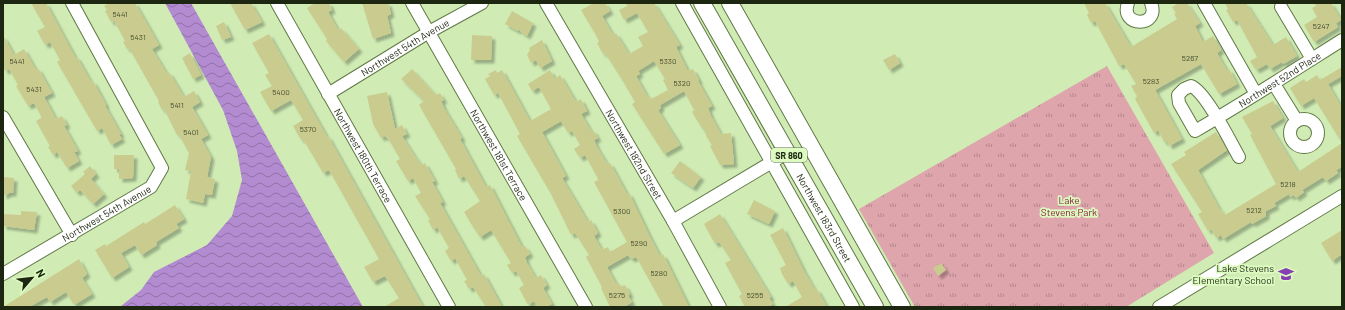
<svg xmlns="http://www.w3.org/2000/svg" width="1345" height="310" font-family="Barlow,sans-serif">
<defs>
<pattern id="park-tufts" width="24" height="20" patternUnits="userSpaceOnUse"><rect width="24" height="20" fill="#dfa5ad"/><path d="M3 7l-1-3M5 7V3M7 7l1-3M15 17l-1-3M17 17v-4M19 17l1-3" fill="none" stroke="#b4868b"/></pattern>
<pattern id="water-waves" width="16" height="10" patternUnits="userSpaceOnUse"><rect width="16" height="10" fill="#b38bd1"/><path d="M0 5q4-4 8 0t8 0" fill="none" stroke="#9171a8"/></pattern>
<filter id="shadow"><feDropShadow dx="3.5" dy="3.5" stdDeviation="1" flood-color="#0004"/></filter>
</defs>
<rect width="100%" height="100%" fill="#d0ecb4"/>
<path fill="url(#park-tufts)" d="M1107 66 1214 253 1126 307H915L859 209Z"/>
<path fill="url(#water-waves)" d="M165 3H191L363 307H112L121 306 141 290 154 272 207 245 232 216 242 180 237 151 223 110Z"/>
<path fill="#cacc8f" fill-rule="evenodd" filter="url(#shadow)" d="M31 3H46L75 57H77L91 82 93 81 106 105 105 106 121 134 119 135 122 139 111 145 102 128 97 131 57 62 60 60 50 42 45 45 37 31 45 27Z
M109 3H135L159 45 152 49 167 74 169 72 184 97 194 91 200 102 192 107 208 135 201 139 211 157 207 177 215 179 212 195 205 194 203 203 186 199 191 171 185 170 189 153 179 135H177L164 109 162 110 158 102 159 101 129 48 127 49 123 42 125 41 114 21 111 22 105 11 107 10 104 6Z
M230 3H251L262 22 245 30Z
M315 3H329L332 10 328 12 338 30 341 28 359 49 344 62 326 41 327 39 307 8Z
M362 3H388L391 14 387 16 391 33 373 39Z
M594 3H605L610 11 602 16 613 35 616 33 629 54 643 46 638 37 648 32 637 13 624 20 619 10 627 6 626 3H654L680 45 676 47 688 71 693 69 699 80 698 81 712 106 708 108 711 116 721 134 731 133 734 164 720 165 710 146 712 145 706 136V130L704 131 698 122 692 112 694 110 684 91 660 105 661 108 658 110 680 145 664 154 632 104 635 102 624 83 605 53 603 54 597 43 599 42 597 37 581 10ZM654 61 665 79 663 80 668 90 651 99 649 95 647 96 636 76 640 74 638 71Z
M1084 3H1105L1131 47 1177 19 1174 14 1176 13 1172 7 1179 3H1187L1200 23 1195 26 1203 42 1213 36 1221 50 1217 53 1227 71 1229 69 1237 84 1219 94 1201 64 1155 90 1182 139 1169 146 1167 141 1164 142 1158 130 1154 133 1135 99 1137 96 1131 86 1136 84 1124 64 1119 66 1095 21 1091 23 1087 15 1089 13Z
M1225 3H1246L1273 45 1286 37 1297 56 1283 64 1282 62 1270 69 1267 64 1256 70 1250 61 1257 57 1237 20 1233 22 1226 10 1228 9Z
M1314 3H1331L1341 20 1336 23 1338 27 1314 42 1304 25 1317 17 1312 8 1316 6Z
M512 11 533 23 527 36 521 32 519 29 518 31 505 24Z
M224 22 231 37 222 40 216 26Z
M269 34 327 137 328 136 423 307H384L399 298 385 276 373 282 364 267 379 259 329 170 323 173 303 139 301 140 293 126 303 120 291 100 271 111 260 92 272 86 265 75 269 73 252 43Z
M3 35 14 55 24 49 36 70 38 68 52 93 44 97 56 119 62 116 67 125 64 126 78 151 74 152 79 161 67 168 57 152 53 155 48 147 50 146 36 121 41 118V116L34 103 28 106 16 86 18 85 9 69 5 71 3 66Z
M472 35 492 36 491 60H471Z
M542 40 552 61 540 68 536 60 531 63 527 55 530 50 529 48Z
M190 53 201 75 193 79 182 58Z
M895 54 900 63 889 70 883 60Z
M1342 67V76L1328 84 1342 108V143L1314 98 1301 106 1290 88 1304 79 1306 82 1317 75 1320 80Z
M412 69 436 95 440 93 444 100 441 101 444 108 462 138 460 139 486 187 490 185 522 247 525 246 530 254 525 257 527 263 536 278 541 275 547 285 543 288 552 304 546 307H537L534 301 528 305 519 288 524 285 516 271 512 273 507 265 511 263 491 230 480 237 473 227 464 212 480 201 464 176 459 179 455 170 456 169 419 105 424 101 401 79Z
M496 70 497 73 502 70 530 121 551 109 539 87 532 91 528 84 550 70 555 79 560 75 576 102 581 99 587 111 581 114 591 131 593 130 598 138 594 140 597 147 607 164 610 163 627 194 629 193 650 237 660 256 663 254 689 307H664L638 260 636 257 631 259 628 255 607 267 616 284 618 282 621 287 625 285 630 294 628 296 632 302 624 307H610L601 288 602 287 586 257 589 255 575 233 571 235 551 194 517 136 520 134 498 93 494 95 485 79 490 76 488 74ZM561 121 568 133 572 131 580 145 574 149 580 158 585 155 597 177 598 180 594 182 627 242 610 252 608 247 602 250 594 236 598 233 591 220 588 222 562 178 566 176 542 132Z
M387 92 395 129 402 125 407 134 402 136 412 152 421 165 425 163 435 181 432 182 443 202 440 203 481 276 484 274 502 307H486L473 287 469 289 464 281 467 280 455 258 451 261 445 251 449 248 437 227 433 230 428 220 430 219 415 196 421 193 413 178 408 181 396 161 400 159 389 140 385 136 381 138 373 124 367 96Z
M1273 101 1283 118 1270 126 1298 172 1342 143V167L1336 170 1338 173 1326 181 1323 177 1302 190 1304 192 1296 198 1294 195 1290 197 1289 194 1274 203 1276 206 1266 211V216L1252 224 1251 222 1223 239 1221 235 1216 238 1211 229 1208 231 1198 214 1202 212 1171 164 1186 155 1184 152 1216 132 1227 150 1198 170 1219 208 1225 215 1261 193 1276 184 1250 135 1252 134 1242 117Z
M114 155H134L133 178 119 179V169H114Z
M680 161 701 177 693 188 671 173Z
M90 166 96 174 91 179 104 194 93 204 80 190 77 193 71 186 85 174 83 172Z
M3 177 14 178 13 193H9L3 196Z
M754 200 775 211 769 224 747 214Z
M175 205 184 219 176 224 179 228 156 242 157 245 141 255 135 245 121 253 129 267 112 278 95 250 105 244 106 246 144 222 145 224Z
M21 211 37 212 34 230 3 226V214L21 215Z
M720 214 771 297 769 298 773 304 768 307H745L739 296 742 294 725 263 731 260 719 242 715 244 704 224Z
M783 228 804 271 815 290 817 289 827 307H785L802 297 793 281 788 284 782 274 780 268 786 265 770 235Z
M1342 230V254L1332 261 1321 243Z
M79 259 87 274 82 278 92 294 74 305 66 292 50 302 47 297 29 307H3Z
M941 263 946 270 938 276 933 268Z"/>
<g fill="none" stroke-linecap="round" stroke-linejoin="round">
<defs>
<g id="minor">
<path id="s1" d="M277 3 449 307"/>
<path id="s2" d="M412 3 586 307"/>
<path id="s3" d="M546 3 673 221 720 307"/>
<path d="M682 3 853 307"/>
<path d="M1128 3C1119 28 1161 28 1151 3"/>
<path d="M1204 3 1256 94"/>
<path d="M1281 7 1312 59"/>
<path d="M1274 84 1297 121"/>
<path id="s4" d="M328 94 429 32 482 3"/>
<path d="M3 117 72 235"/>
<circle cx="1304" cy="133" r="14"/>
<path id="s5" d="M1239 157C1230 141 1206 92 1191 86L1184 89 1178 95 1179 103 1195 131C1245 102 1293 71 1342 40"/>
<path d="M673 221 787 153"/>
<path id="s6" d="M3 274 151 187 162 168 72 3"/>
<path d="M1159 307 1342 196"/>
</g>
<g id="major">
<path id="s7" d="M702 3 875 307"/>
<path d="M730 3 902 307"/>
</g>
</defs>
<use href="#minor" stroke="#607946" stroke-width="14"/>
<use href="#major" stroke="#607946" stroke-width="18"/>
<use href="#minor" stroke="#fff" stroke-width="12"/>
<use href="#major" stroke="#fff" stroke-width="16"/>
</g>
<defs>
<symbol id="school-bare" viewBox="-9 -9 18 18"><path d="M0-5L7-2L0 1L-7-2ZM-4 1L0 2.5L4 1V4Q0 6-4 4Z" fill="#863fb3" stroke="#ddfac1" stroke-width="2.5" paint-order="stroke"/></symbol>
</defs>
<g fill-rule="evenodd">
<use href="#school-bare" x="1275" y="263" width="22" height="22"/>
</g>
<g text-anchor="middle" dominant-baseline="central" stroke-width="3.5" stroke-linejoin="round" paint-order="stroke">
<g font-size="8" fill="#485030">
<text x="120" y="14">5441</text>
<text x="1321" y="26">5247</text>
<text x="138" y="37">5431</text>
<text x="1190" y="58">5267</text>
<text x="17" y="61">5441</text>
<text x="668" y="61">5330</text>
<text x="1151" y="81">5283</text>
<text x="682" y="83">5320</text>
<text x="34" y="89">5431</text>
<text x="281" y="92">5400</text>
<text x="177" y="105">5411</text>
<text x="308" y="129">5370</text>
<text x="191" y="132">5401</text>
<text x="1288" y="184">5218</text>
<text x="1254" y="210">5212</text>
<text x="622" y="211">5300</text>
<text x="639" y="243">5290</text>
<text x="659" y="273">5280</text>
<text x="617" y="295">5275</text>
<text x="755" y="295">5255</text>
</g>
<rect fill="#ddfac1" stroke="#566646" stroke-width="1" x="771" y="148" width="36" height="14" rx="3"/>
<g font-size="9" font-weight="bold" fill="#1c2611">
<text x="789" y="155">SR 860</text>
</g>
<g font-size="10" fill="#1c2611" stroke="#ddfac1">
<text stroke="none"><textPath href="#s4" startOffset="90">Northwest 54th Avenue</textPath></text>
<text stroke="none"><textPath href="#s5" startOffset="242">Northwest 52nd Place</textPath></text>
<text stroke="none"><textPath href="#s3" startOffset="175">Northwest 182nd Street</textPath></text>
<text stroke="none"><textPath href="#s1" startOffset="175">Northwest 180th Terrace</textPath></text>
<text stroke="none"><textPath href="#s2" startOffset="175">Northwest 181st Terrace</textPath></text>
<text stroke="none"><textPath href="#s6" startOffset="120">Northwest 54th Avenue</textPath></text>
<text stroke="none"><textPath href="#s7" startOffset="247">Northwest 183rd Street</textPath></text>
</g>
<g font-size="10" fill="#851e3a" stroke="#ddfac1">
<text x="1069" y="200">Lake<tspan x="1069" dy="12">Stevens Park</tspan></text>
</g>
<g font-size="10" fill="#1c2611" stroke="#ddfac1" text-anchor="end">
<text x="1274" y="268">Lake Stevens<tspan x="1274" dy="12">Elementary School</tspan></text>
</g>
</g>
<rect width="1345" height="310" fill="none" stroke="#1c2611" stroke-width="8"/>
<g transform="translate(32 278) rotate(62)" stroke="#ddfac1" stroke-width="3" paint-order="stroke">
<path d="M0-3L7 15L0 10L-7 15Z" fill="#1c2611"/>
<text y="-6" font-size="11" font-weight="bold" text-anchor="middle" fill="#1c2611">N</text>
</g>
</svg>
